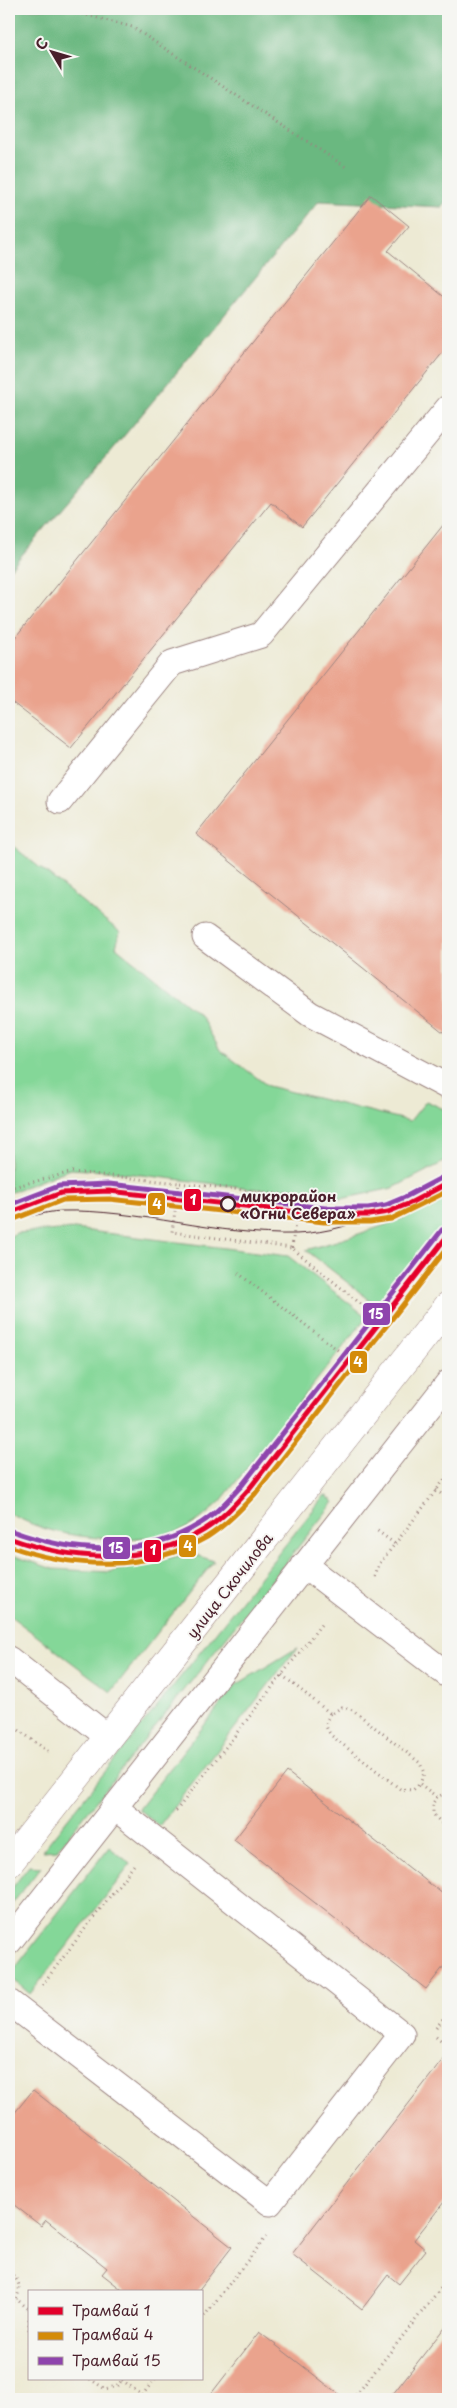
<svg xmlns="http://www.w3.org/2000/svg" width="457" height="2408" font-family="'Playpen Sans',sans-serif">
<rect width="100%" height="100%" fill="#f6f6f2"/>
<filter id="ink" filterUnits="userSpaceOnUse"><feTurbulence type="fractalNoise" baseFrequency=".02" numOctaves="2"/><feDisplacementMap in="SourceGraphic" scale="10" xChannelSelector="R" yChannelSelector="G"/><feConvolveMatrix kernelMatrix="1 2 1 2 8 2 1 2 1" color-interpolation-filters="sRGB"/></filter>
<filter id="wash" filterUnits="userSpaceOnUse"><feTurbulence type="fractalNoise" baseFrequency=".0096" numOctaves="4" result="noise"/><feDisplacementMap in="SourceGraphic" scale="20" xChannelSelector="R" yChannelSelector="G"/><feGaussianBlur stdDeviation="1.12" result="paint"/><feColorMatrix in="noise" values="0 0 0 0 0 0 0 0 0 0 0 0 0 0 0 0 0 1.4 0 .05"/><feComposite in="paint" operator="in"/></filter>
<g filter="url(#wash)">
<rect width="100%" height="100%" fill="#edead4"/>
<path fill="#84d798" stroke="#677b62" d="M9 843 120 932 116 947 200 1015 220 1050 268 1086 410 1121 426 1101 448 1111V1160L393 1188 341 1199 108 1171 70 1169 9 1193Z
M448 1198V1221L380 1308 306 1250C355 1236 402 1221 448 1198Z
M74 1229 288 1256 367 1317 220 1502C207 1514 193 1527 176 1532 138 1543 78 1540 40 1527 30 1524 19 1518 9 1514V1237L16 1233Z
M325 1495 334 1502 57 1850 42 1851Z
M190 1553 214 1561 111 1692 9 1615V1554L53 1569 110 1572Z
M297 1648 159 1826 138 1809 236 1685Z
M109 1847 131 1864 30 1994 9 1976Z
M29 1866 41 1867 9 1908V1892Z"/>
<path fill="#6bb880" stroke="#5a6c56" d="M9 9H448V199L442 207 319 201 114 448 9 570Z"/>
<g id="blocks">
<path fill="#eaa38d" d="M371 195 409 226 388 251 448 300V346L302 527 271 502 71 748 9 700V645Z
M448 519V1036L196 834Z
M287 1772 448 1898V1961L426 1989 234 1840Z
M448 2053V2197L414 2240 426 2250 399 2284 388 2275 362 2309 292 2254Z
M33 2090 232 2247 197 2292H125L102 2274 107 2268 46 2220 41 2226 9 2201V2120Z
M448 2323V2399H389Z
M259 2332 345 2399H207Z"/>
</g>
</g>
<g filter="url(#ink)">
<use href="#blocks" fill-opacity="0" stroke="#9c8480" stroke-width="1"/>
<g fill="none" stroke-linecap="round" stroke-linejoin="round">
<defs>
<path id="lane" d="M60 801 172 663 261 635 448 408
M205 937 310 1014 448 1087
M304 1565 448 1675
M9 1659 108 1737
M9 1942 448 1383
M9 2002 270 2203 402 2034 114 1807"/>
<path id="secondary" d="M9 1863 448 1306"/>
</defs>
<use href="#lane" stroke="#9c8480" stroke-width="27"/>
<use href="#secondary" stroke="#9c8480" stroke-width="29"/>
<path stroke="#9c8480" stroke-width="3" stroke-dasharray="1 4" stroke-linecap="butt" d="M63 9 132 27 346 167
M9 1188 72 1172 179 1183
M292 1248 298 1196 179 1183 172 1232 292 1248 388 1326
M238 1273 356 1364
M436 1490 448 1499
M395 1544 448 1475
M375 1577 379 1564 395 1544 375 1529
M282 1675 331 1714 342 1707 353 1710 420 1763 424 1773 420 1784 437 1797 448 1792
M331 1714C324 1722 325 1728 332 1736L400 1789 413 1790 420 1784
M9 1737 16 1728 49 1752
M437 1797 433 1803V1814L448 1830
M176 1811 323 1622
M42 1985 134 1865
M436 2028 448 2012
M436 2037 448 2047
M9 2272C19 2280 22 2287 16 2299L29 2309
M9 2305 16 2299
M29 2319V2330
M201 2320 266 2237
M90 2379 105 2389 117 2386 122 2380
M122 2380 142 2395
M139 2399 155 2379
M353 2399 448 2279"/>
<use href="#lane" stroke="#fff" stroke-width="25"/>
<use href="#secondary" stroke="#fff" stroke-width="28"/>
<path stroke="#4a1f2b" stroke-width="1" d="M9 1223C26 1218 43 1212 61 1211 139 1209 217 1236 296 1234 328 1233 358 1223 388 1212"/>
<defs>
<path id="tram-1" d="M9 1213 61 1193 109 1191 325 1215H369L388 1212 408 1204 448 1183
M9 1538C72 1561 145 1566 204 1530 221 1520 235 1504 249 1489L448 1235"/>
<path id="tram-2" d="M12 1220 63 1200 109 1199 324 1222H370L391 1219 448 1191
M9 1546C73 1569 146 1572 207 1537 225 1526 241 1509 255 1494L448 1247"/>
<path id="tram-3" d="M9 1205 59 1186 109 1184 325 1208H368L386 1205 405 1197 445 1176
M12 1531C72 1553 144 1559 201 1523 217 1513 230 1498 243 1484L442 1230"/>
</defs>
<use href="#tram-1" stroke="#f6f6f2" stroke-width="9"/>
<use href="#tram-2" stroke="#f6f6f2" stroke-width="9"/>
<use href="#tram-3" stroke="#f6f6f2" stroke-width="9"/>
<use href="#tram-1" stroke="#e4002b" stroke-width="5"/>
<use href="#tram-2" stroke="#d48b09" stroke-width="5"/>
<use href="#tram-3" stroke="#8e44ad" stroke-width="5"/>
</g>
</g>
<circle fill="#f6f6f2" stroke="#4a1f2b" stroke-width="2.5" cx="228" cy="1204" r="7"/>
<g text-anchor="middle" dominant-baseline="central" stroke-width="4" stroke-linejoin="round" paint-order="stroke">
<g font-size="15" font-weight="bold" fill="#4a1f2b" stroke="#f6f6f2" text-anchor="start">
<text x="240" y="1195">микрорайон<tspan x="240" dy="17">«Огни Севера»</tspan></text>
</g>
<g font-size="15" fill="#4a1f2b" stroke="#f6f6f2">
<text transform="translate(229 1585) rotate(-52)">улица Скочилова</text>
</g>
</g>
<g stroke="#f6f6f2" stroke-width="2">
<rect x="183" y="1188" width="19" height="24" rx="5" fill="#e4002b"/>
<rect x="147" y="1192" width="19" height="24" rx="5" fill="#d48b09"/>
<rect x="362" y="1302" width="29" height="24" rx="5" fill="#8e44ad"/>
<rect x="349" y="1350" width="19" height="24" rx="5" fill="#d48b09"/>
<rect x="178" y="1534" width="19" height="24" rx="5" fill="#d48b09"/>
<rect x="102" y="1536" width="29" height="24" rx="5" fill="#8e44ad"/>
<rect x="143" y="1539" width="19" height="24" rx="5" fill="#e4002b"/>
</g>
<g font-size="14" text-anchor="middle" font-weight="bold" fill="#fff">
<text x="193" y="1205">1</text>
<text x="157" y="1209">4</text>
<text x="376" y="1319">15</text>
<text x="358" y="1367">4</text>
<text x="188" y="1551">4</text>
<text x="116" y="1553">15</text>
<text x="153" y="1555">1</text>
</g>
<rect width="457" height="2408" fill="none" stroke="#f6f6f2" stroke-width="30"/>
<rect x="28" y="2290" width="175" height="90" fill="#f6f6f2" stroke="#b1a0a2"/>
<rect x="38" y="2307" width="25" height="8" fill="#e4002b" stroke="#b1a0a2"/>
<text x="72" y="2316" font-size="15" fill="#4a1f2b">Трамвай 1</text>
<rect x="38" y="2332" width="25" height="8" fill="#d48b09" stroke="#b1a0a2"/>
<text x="72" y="2340" font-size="15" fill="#4a1f2b">Трамвай 4</text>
<rect x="38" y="2357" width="25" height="8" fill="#8e44ad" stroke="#b1a0a2"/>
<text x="72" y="2366" font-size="15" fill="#4a1f2b">Трамвай 15</text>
<g transform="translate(52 52) rotate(308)" stroke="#f6f6f2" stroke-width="4" paint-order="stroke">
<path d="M0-4L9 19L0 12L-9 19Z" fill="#4a1f2b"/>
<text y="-8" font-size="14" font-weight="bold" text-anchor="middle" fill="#4a1f2b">С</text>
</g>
</svg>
